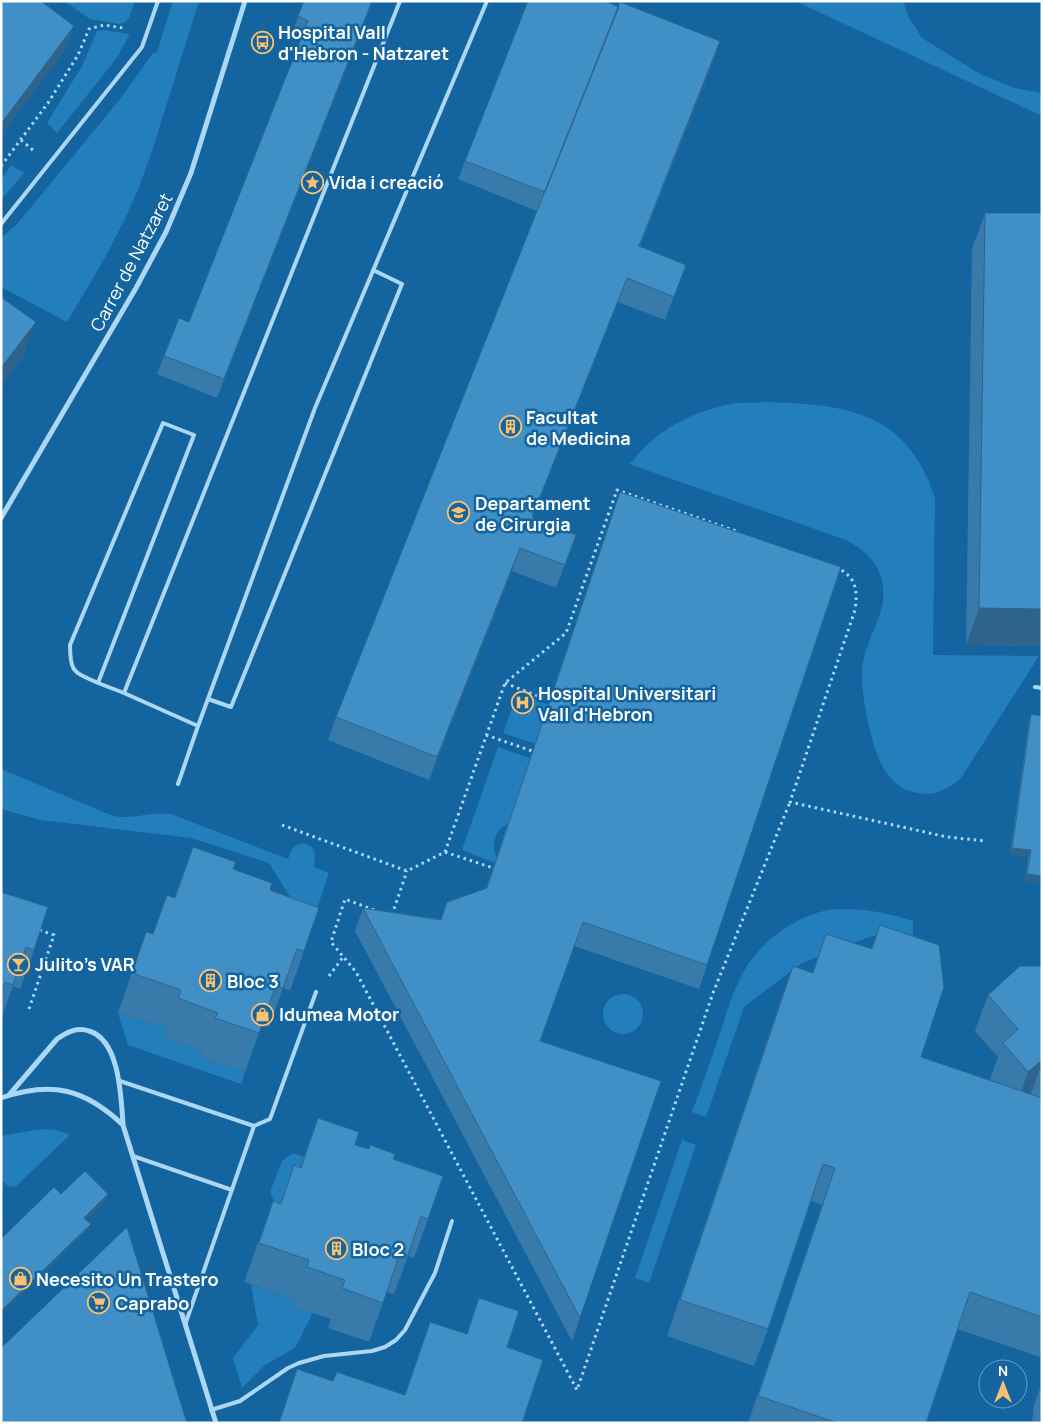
<svg xmlns="http://www.w3.org/2000/svg" width="1043" height="1424" font-family="Manrope,sans-serif">
<rect width="100%" height="100%" fill="#13649f"/>
<path fill="#237ebc" d="M64 1H135L129 18 125 22 119 24 90 19Z
M173 1H199L152 151 138 190 123 223 102 263 67 322 1 287V238L18 223 120 99 153 53 157 52Z
M795 1H903L908 16 922 38 980 74 1015 88 1042 93V116Z
M104 30 130 34 116 59 57 133 47 123 82 66 97 31Z
M11 165 24 173 1 200V180Z
M765 402C846 404 908 412 935 498L933 655 1039 656 961 778C946 791 933 797 913 792 901 789 892 781 886 772 872 753 858 685 863 662 868 635 889 610 882 581 878 561 863 549 846 540L629 464C635 459 639 452 645 447 669 423 705 407 738 403 747 403 756 403 765 402Z
M518 692 609 730 517 819C494 828 488 843 500 865L462 850 498 747 555 767 560 752 503 733Z
M1 769 113 816C132 820 151 811 171 814L288 859C290 855 290 851 293 848 298 842 311 842 314 851 316 855 314 862 314 867L329 873 310 929 269 863 191 838 41 820 1 809Z
M850 909C872 910 892 914 913 921V936H872L802 963 744 1007 706 1117 692 1112C702 1086 711 1059 720 1033 726 1015 731 996 740 979 756 944 790 919 827 910 835 909 843 909 850 909Z
M603 1014a20 20 0 1 1 40 0a20 20 0 1 1-40 0Z
M118 1013 167 1029 164 1038 203 1052 201 1057 245 1072 241 1084 128 1045Z
M45 1129 56 1130 70 1135 15 1187 8 1186 1 1179V1136L35 1130Z
M682 1140 696 1145 649 1283 635 1278Z
M293 1153 304 1157 286 1207 276 1206 270 1192 282 1161Z
M251 1285 295 1300 293 1306 313 1313 295 1348 265 1365 242 1388 233 1358 258 1325Z"/>
<g fill="none" stroke-linecap="round" stroke-linejoin="round">
<path stroke="#acd7f4" stroke-width="3" stroke-dasharray="2.5 4" stroke-linecap="butt" d="M21 140 34 151
M1 166 48 103 78 55 89 29 104 25 123 28
M836 567C856 577 858 589 855 610L790 802 947 837 986 841
M505 683 553 702
M486 735 535 752
M282 825 407 871 445 852 505 683 566 633 617 490 739 532
M445 852 496 869
M374 910 345 899 331 942 356 972 577 1390 713 993 790 802
M392 915 407 871
M329 976 343 957
M29 1009 54 935 37 929"/>
<path stroke="#acd7f4" stroke-width="4" d="M1 224 142 47 158 1
M98 683C74 672 70 673 70 645L163 423 194 435 98 683 124 693
M1035 687 1042 688
M208 699 231 707 402 284 373 270
M198 726 124 693 400 1
M178 784 198 726 315 408 487 1
M120 1081 254 1126 270 1119 316 992
M133 1156 232 1190
M185 1325 254 1126
M211 1410 240 1401 288 1368 299 1363 324 1356 372 1351 385 1347 396 1340 405 1330 435 1273 452 1221"/>
<path stroke="#acd7f4" stroke-width="5" d="M1 518 136 288 166 232 191 173 245 1
M9 1095 57 1039C67 1032 77 1027 89 1031 120 1040 121 1098 123 1124
M1 1098C51 1081 84 1088 123 1125L216 1423"/>
</g>
<path fill="#387bab" d="M304 1H373L217 398 157 374 164 356 189 322 301 39 291 35Z
M619 7 720 41 712 65 640 246 686 265 665 320 618 302 532 518 576 535 556 588 512 571 429 780 328 740 336 717 537 211 458 179 465 161Z
M985 213H1042V646L966 645 972 249Z
M620 492 707 965 699 989 574 946 540 1041 580 1318 572 1341 355 931 363 908 441 919 486 888Z
M1031 714 1042 883 1025 881 1028 857 1010 854 1029 721Z
M193 847 234 869 270 890 304 951 290 991 283 988 269 1027 262 1025 245 1072 201 1057 203 1052 164 1038 167 1029 118 1013 146 932 153 934 174 898Z
M1 892 34 950 20 989 13 986 1 1019Z
M880 925 921 1057 991 1081 990 1079 998 1057 975 1031 988 995 1042 966V1366L1040 1357 957 1329 926 1423H748L822 1205 811 1201 768 1329 754 1366 667 1336 780 1002 793 966 812 973 826 934 871 949Z
M318 1118 355 1145 393 1160 428 1219 414 1258 408 1256 394 1294 387 1292 369 1342 328 1328 331 1319 292 1306 295 1300 244 1282 273 1201 280 1204 294 1165 300 1168Z
M1042 1382V1423H1032L1034 1405Z"/>
<path fill="#2e648b" d="M372 1H373L217 398 224 379Z
M74 26 66 50 1 136V124Z
M720 41 712 65 630 269 639 246Z
M686 265 678 288 665 320 674 297Z
M627 278 618 302 523 541 532 517Z
M36 322 22 359 1 387V368Z
M576 535 568 559 556 588 565 565Z
M520 548 512 571 429 780 437 757Z
M979 608 1042 609V646L966 645Z
M1012 848 1031 850 1028 857 1010 854Z
M1027 874 1042 876V883L1025 881Z
M1042 1060V1063L1030 1096 1015 1109 1028 1072Z
M108 1194 106 1201 82 1224 84 1218Z
M91 1224 88 1231 1 1315V1311Z"/>
<path fill="#418fc7" stroke="#2e648b" d="M1 1H41L74 26 1 124Z
M304 1H372L224 379 164 356 179 318 189 322 308 21 298 16Z
M528 1H604L619 7 545 192 465 161Z
M620 2 720 41 639 246 686 265 674 297 627 278 532 517 576 535 565 565 520 548 437 757 336 717Z
M985 213H1042V609L979 608Z
M1 297 36 322 1 368Z
M620 492 841 567 707 965 583 922 540 1041 661 1081 580 1318 363 908 441 920 447 902 487 888Z
M1031 714 1042 716V876L1027 874 1031 850 1012 848Z
M193 847 236 862 233 869 272 883 270 890 319 908 304 951 297 949 283 988 276 985 259 1033 215 1018 218 1013 178 998 181 990 132 973 146 932 153 934 167 895 175 898Z
M1 892 48 907 34 950 26 947 13 985 5 982 1 993Z
M880 925 939 945 944 987 921 1057 1042 1098V1317L970 1292 926 1423H838L758 1396 835 1168 823 1164 768 1329 680 1300 793 966 813 973 826 934 872 949Z
M1020 966H1042V1060L1028 1072 1003 1043 1018 1029 988 995Z
M318 1118 359 1132 355 1145 369 1149 370 1145 395 1154 393 1159 443 1176 428 1219 421 1216 408 1255 400 1253 383 1303 342 1288 345 1280 307 1267 309 1260 259 1243 273 1201 281 1204 294 1165 301 1168Z
M85 1171 108 1194 84 1218 91 1224 1 1311V1239L54 1187 61 1194Z
M127 1227 187 1423H1V1348Z
M479 1298 519 1311 507 1347 543 1360 522 1423H279L297 1369 333 1381 337 1372 405 1395 430 1322 467 1334Z"/>
<defs>
<symbol id="bus-ring" viewBox="-11 -11 22 22"><circle r="9.5" fill="#13649f" stroke="#ffc16f" stroke-width="1.5"/><path d="M-5-6H5V4H4V6H2V4H-2V6H-4V4H-5ZM-3.5-4V0h7V-4ZM-3.5 1.2v1.5H-2V1.2ZM2 1.2v1.5H3.5V1.2Z" fill="#ffc16f"/></symbol>
<symbol id="sight-ring" viewBox="-11 -11 22 22"><circle r="9.5" fill="#13649f" stroke="#ffc16f" stroke-width="1.5"/><path d="M0-6L1.8-2.2L6-1.7L2.9 1.2L3.7 5.4L0 3.3L-3.7 5.4L-2.9 1.2L-6-1.7L-1.8-2.2Z" fill="#ffc16f"/></symbol>
<symbol id="building-ring" viewBox="-11 -11 22 22"><circle r="9.5" fill="#13649f" stroke="#ffc16f" stroke-width="1.5"/><path d="M-4-6H4V6H1V3H-1V6H-4ZM-2.5-4.3h1.7v1.8h-1.7ZM.8-4.3h1.7v1.8H.8ZM-2.5-1h1.7V.8h-1.7ZM.8-1h1.7V.8H.8Z" fill="#ffc16f"/></symbol>
<symbol id="university-ring" viewBox="-11 -11 22 22"><circle r="9.5" fill="#13649f" stroke="#ffc16f" stroke-width="1.5"/><path d="M0-5L7-2L0 1L-7-2ZM-4 1L0 2.5L4 1V4Q0 6-4 4Z" fill="#ffc16f"/></symbol>
<symbol id="hospital-ring" viewBox="-11 -11 22 22"><circle r="9.5" fill="#13649f" stroke="#ffc16f" stroke-width="1.5"/><path d="M-5-5h3v3.5h4V-5h3V5h-3V1.5h-4V5h-3Z" fill="#ffc16f"/></symbol>
<symbol id="bar-ring" viewBox="-11 -11 22 22"><circle r="9.5" fill="#13649f" stroke="#ffc16f" stroke-width="1.5"/><path d="M-6-5H6L.8 .8V4.5H3.5V6h-7V4.5H-.8V.8Z" fill="#ffc16f"/></symbol>
<symbol id="shop-ring" viewBox="-11 -11 22 22"><circle r="9.5" fill="#13649f" stroke="#ffc16f" stroke-width="1.5"/><path d="M-5-2.5h2.3a2.7 3.5 0 0 1 5.4 0H5L5.5 6h-11ZM-1.5-2.5h3a1.5 2.3 0 0 0-3 0Z" fill="#ffc16f"/></symbol>
<symbol id="supermarket-ring" viewBox="-11 -11 22 22"><circle r="9.5" fill="#13649f" stroke="#ffc16f" stroke-width="1.5"/><path d="M-6-5.5h2.5l.6 2H6L4.5 2H-2.5L-4.4-4H-6ZM-1.5 3.2a1.3 1.3 0 1 0 .1 0ZM3 3.2a1.3 1.3 0 1 0 .1 0Z" fill="#ffc16f"/></symbol>
</defs>
<g fill-rule="evenodd">
<use href="#bus-ring" x="250" y="30" width="25" height="25"/>
<use href="#sight-ring" x="300" y="170" width="25" height="25"/>
<use href="#building-ring" x="498" y="414" width="25" height="25"/>
<use href="#university-ring" x="446" y="500" width="25" height="25"/>
<use href="#hospital-ring" x="510" y="690" width="25" height="25"/>
<use href="#bar-ring" x="6" y="952" width="25" height="25"/>
<use href="#building-ring" x="198" y="968" width="25" height="25"/>
<use href="#shop-ring" x="250" y="1002" width="25" height="25"/>
<use href="#building-ring" x="324" y="1236" width="25" height="25"/>
<use href="#shop-ring" x="8" y="1266" width="25" height="25"/>
<use href="#supermarket-ring" x="86" y="1290" width="25" height="25"/>
</g>
<g text-anchor="middle" dominant-baseline="central" stroke-width="5" stroke-linejoin="round" paint-order="stroke">
<g font-size="18" font-weight="bold" fill="#fff" stroke="#13649f" text-anchor="start">
<text x="278" y="32">Hospital Vall<tspan x="278" dy="21">d'Hebron - Natzaret</tspan></text>
<text x="329" y="182">Vida i creació</text>
<text x="526" y="417">Facultat<tspan x="526" dy="21">de Medicina</tspan></text>
<text x="475" y="503">Departament<tspan x="475" dy="21">de Cirurgia</tspan></text>
<text x="538" y="693">Hospital Universitari<tspan x="538" dy="21">Vall d'Hebron</tspan></text>
<text x="35" y="964">Julito's VAR</text>
<text x="227" y="981">Bloc 3</text>
<text x="279" y="1014">Idumea Motor</text>
<text x="352" y="1249">Bloc 2</text>
<text x="36" y="1279">Necesito Un Trastero</text>
<text x="115" y="1303">Caprabo</text>
</g>
<g font-size="18" fill="#fff" stroke="#13649f">
<text transform="translate(131 262) rotate(-62)">Carrer de Natzaret</text>
</g>
</g>
<rect width="1043" height="1424" fill="none" stroke="#ffffff" stroke-width="5"/>
<g transform="translate(1003 1384)"><circle r="24" fill="#13649f" stroke="#71a2c5"/>
<path d="M0-4L9 19L0 12L-9 19Z" fill="#ffc16f"/>
<text y="-8" font-size="14" font-weight="bold" text-anchor="middle" fill="#ffffff">N</text>
</g>
</svg>
